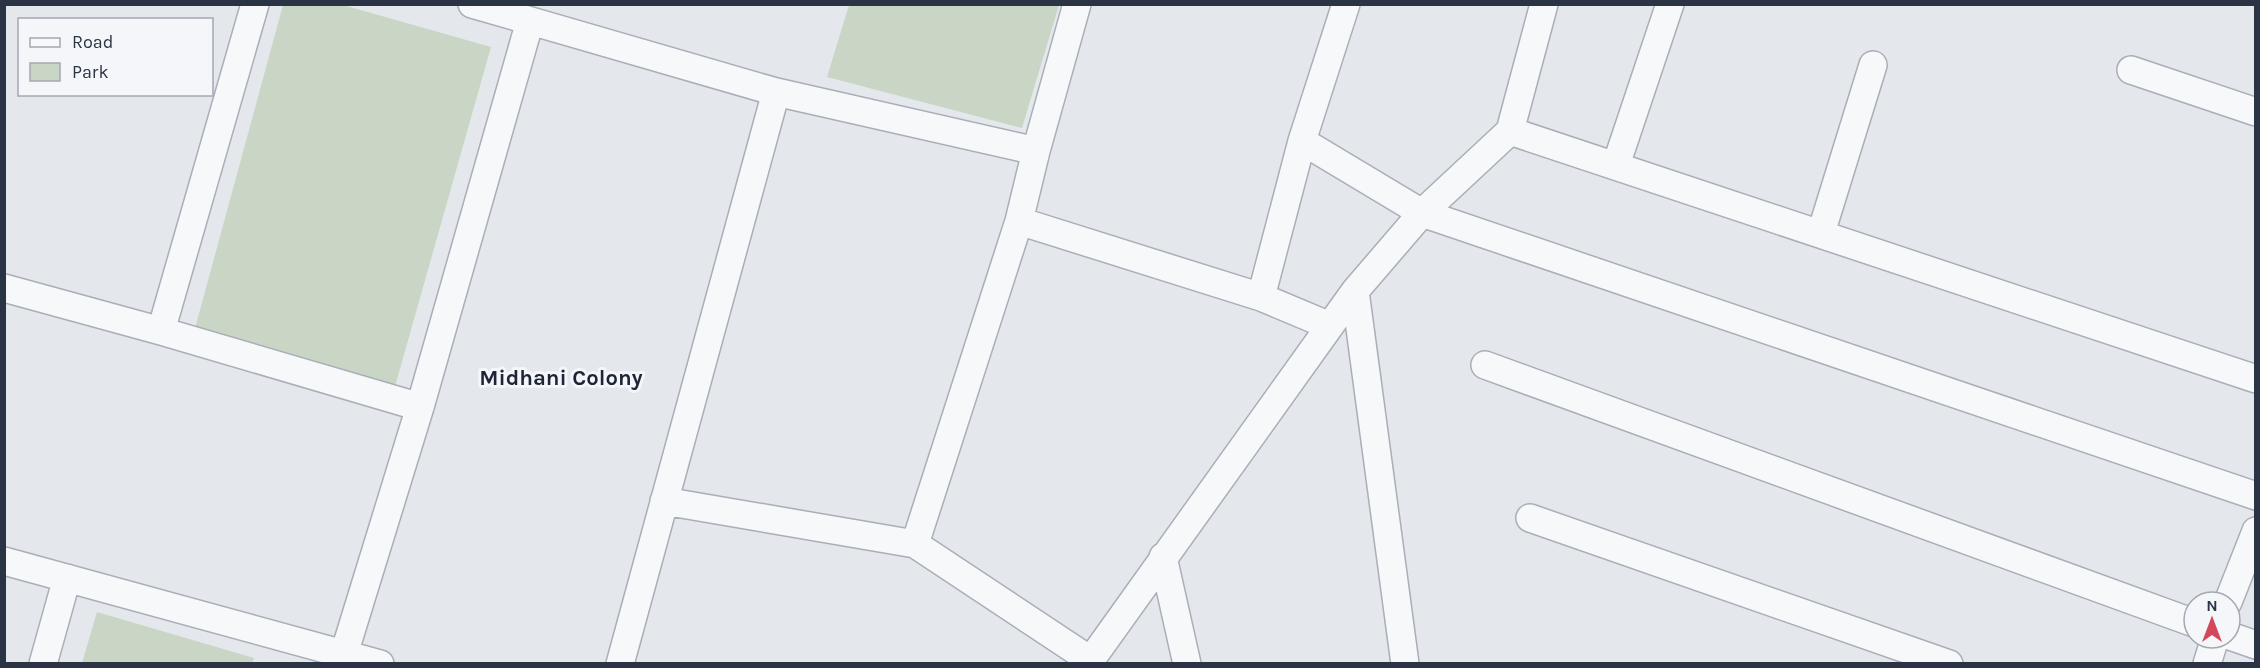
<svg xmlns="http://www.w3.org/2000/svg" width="2260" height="668" font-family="Karla,sans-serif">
<rect width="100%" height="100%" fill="#e4e7ec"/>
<path fill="#c9d6c5" d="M283 5H343L491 47 392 397 191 343Z
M849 5H1059L1022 128 827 77Z
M97 612 254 658 252 663H82Z"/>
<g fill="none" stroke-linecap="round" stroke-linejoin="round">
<defs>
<path id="minor" d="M472 4 776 92 1036 151
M2131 70 2256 112
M1510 131 2256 379
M1302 141 1422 213 2256 496
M1616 165 1670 4
M1019 221 1261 297 1330 326
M1821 233 1873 65
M4 288 161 331 420 407
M1355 291 1405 664
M1261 297 1302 141 1346 4
M161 331 255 4
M1485 365 2194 623
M664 501 915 544 1090 660
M1530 518 1949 664
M915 544 1019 221 1036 151 1077 4
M1163 557 1187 664
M4 561 380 664
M2228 602 2256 531
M2230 636 2256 645
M344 654 420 407 530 21
M43 664 67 578
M620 664 776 92
M1088 664 1355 291 1422 213 1510 131 1544 4
M2207 664 2215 638"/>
</defs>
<use href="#minor" stroke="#a9aeb7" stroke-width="30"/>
<use href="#minor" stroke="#f7f8fa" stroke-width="27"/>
</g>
<g text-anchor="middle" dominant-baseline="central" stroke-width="6" stroke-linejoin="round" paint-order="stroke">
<g font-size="22" font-weight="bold" fill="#1d2536" stroke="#f4f6f9">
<text x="561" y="378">Midhani Colony</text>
</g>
</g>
<rect width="2260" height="668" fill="none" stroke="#2b3445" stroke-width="12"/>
<rect x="18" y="18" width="195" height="78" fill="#f4f6f9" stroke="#a4a8b1" stroke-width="1.5"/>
<rect x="30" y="38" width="30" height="9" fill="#f7f8fa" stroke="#a4a8b1" stroke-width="1.5"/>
<text x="72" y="48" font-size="18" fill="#2b3445">Road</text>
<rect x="30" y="63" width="30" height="18" fill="#c9d6c5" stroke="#a4a8b1" stroke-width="1.5"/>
<text x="72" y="78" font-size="18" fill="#2b3445">Park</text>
<g transform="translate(2212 620)"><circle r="28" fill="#f4f6f9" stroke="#a4a8b1" stroke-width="1.5"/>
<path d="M0-4.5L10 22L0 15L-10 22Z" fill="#d1495b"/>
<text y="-9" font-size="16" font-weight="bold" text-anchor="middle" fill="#2b3445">N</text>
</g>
</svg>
